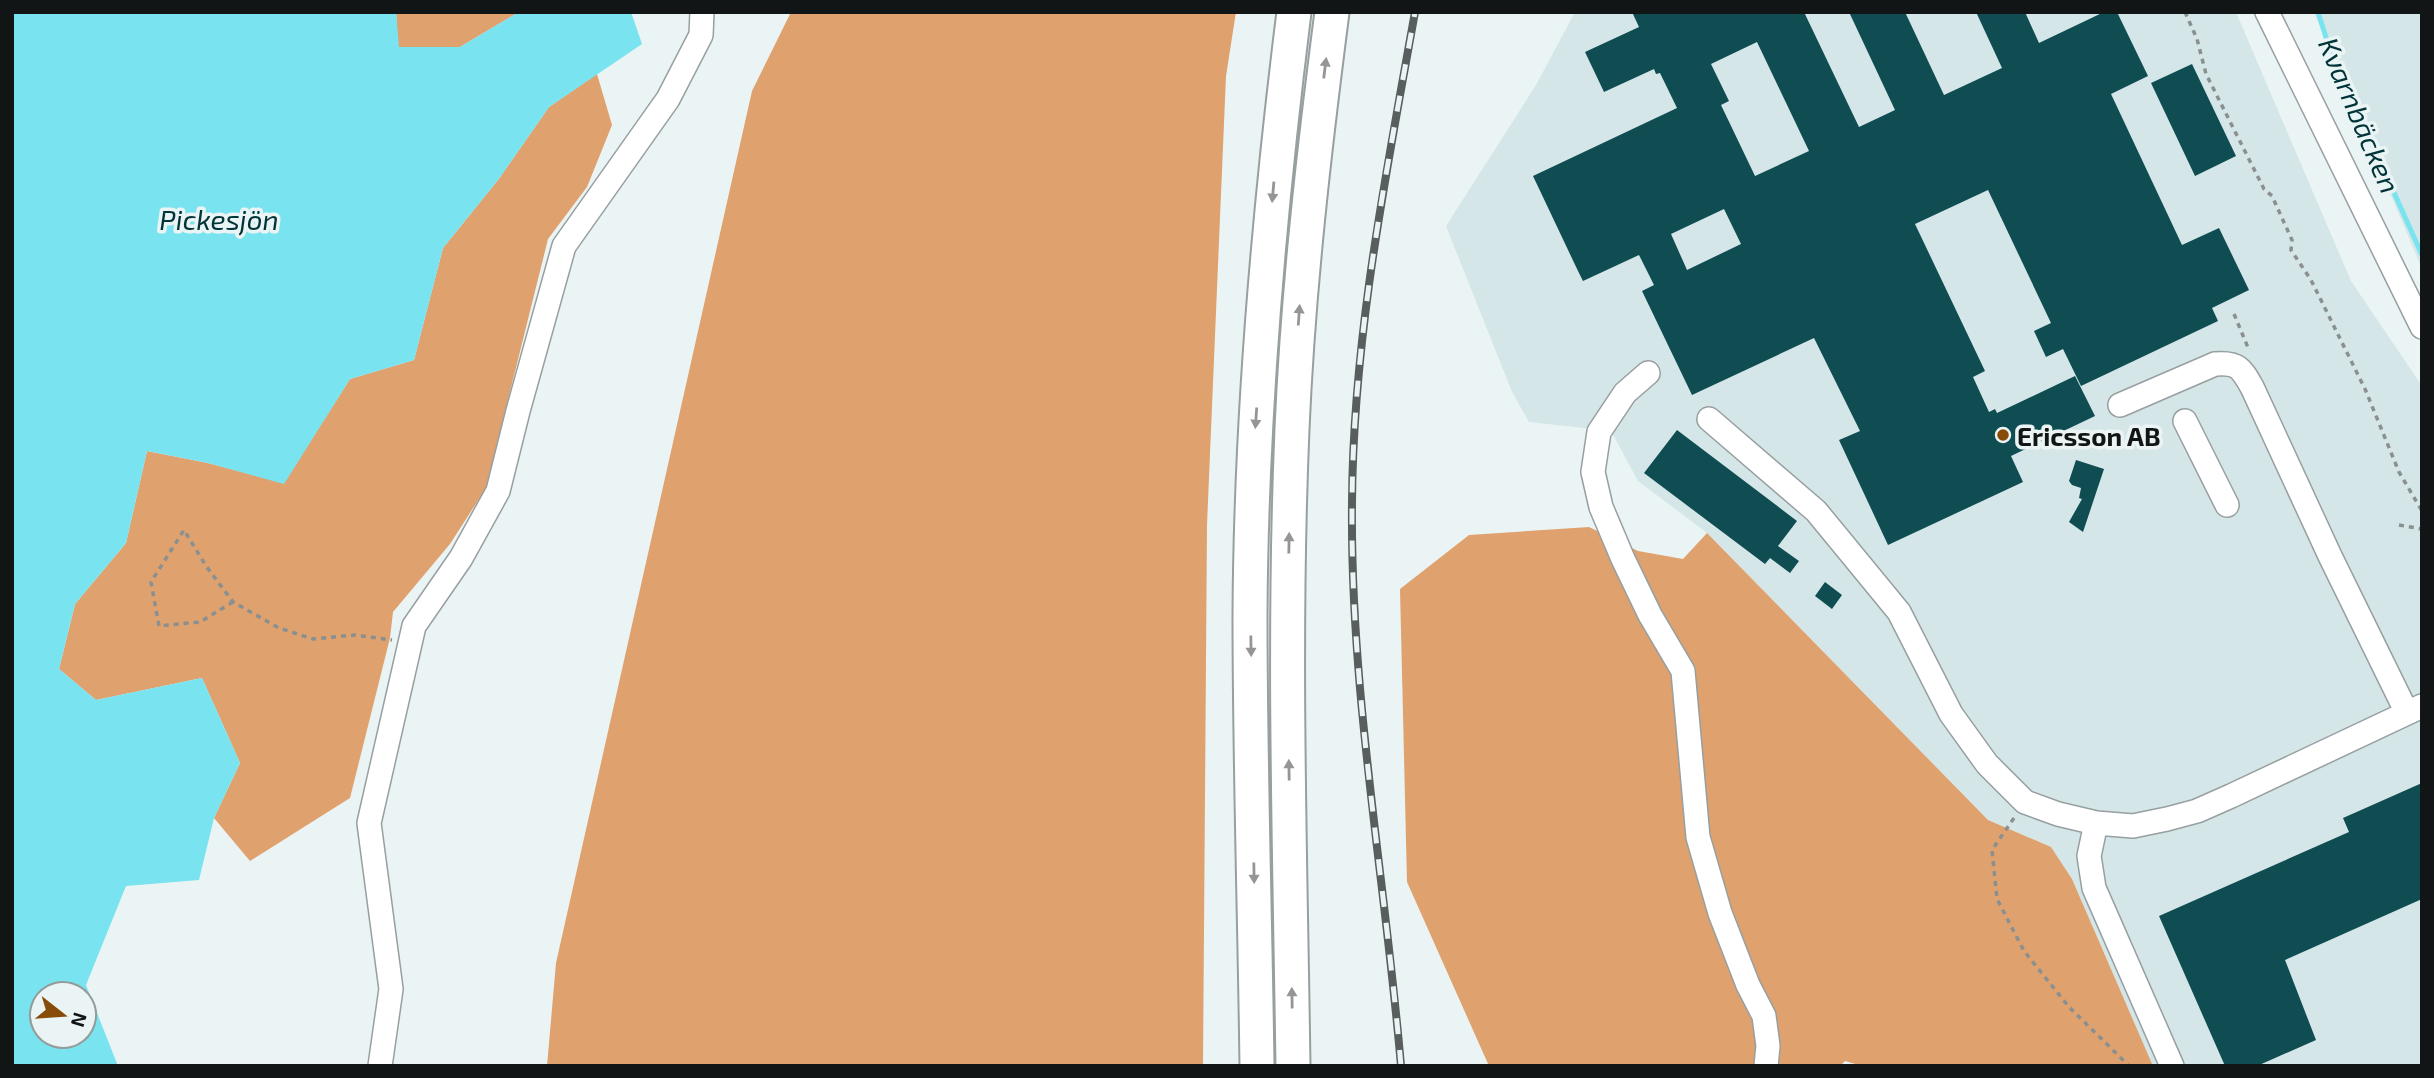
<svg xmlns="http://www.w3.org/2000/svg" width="2434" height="1078" font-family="'Exo 2',sans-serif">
<rect width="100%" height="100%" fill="#ebf4f4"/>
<path fill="#d5e6e8" d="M1575 12H2236L2351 281 2422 386V1066H2153L2072 879 2051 847 1988 820 1707 533 1638 481 1611 431 1529 422 1512 392 1446 226 1536 85Z
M2314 12H2422V269L2330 50Z"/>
<path fill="#dfa16e" d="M396 12H519L460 47H398Z
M791 12H1236L1226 76 1207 525 1203 1066H547L556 963 752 91Z
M597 74 612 125 587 187 548 239 486 488 450 544 393 612 390 638 350 798 250 861 214 818 240 763 202 678 96 700 59 669 75 604 126 543 147 451 208 463 284 483 350 379 414 360 443 248 498 180 549 107Z
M1589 527 1638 551 1683 559 1707 533 1988 820 2051 847 2072 879 2153 1066H1862L1845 1061 1840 1066H1489L1407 882 1400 589 1469 535Z"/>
<path fill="#79e3ef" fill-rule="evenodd" d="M12 12H396L399 47H460L519 12H631L642 44 549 107 498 180 443 248 414 360 350 379 284 484 208 463 147 451 126 543 75 604 59 669 96 700 202 678 240 763 214 818 199 880 126 886 86 985 118 1066H12ZM42 994H84V1036H42Z"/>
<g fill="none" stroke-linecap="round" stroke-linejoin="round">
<path stroke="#79e3ef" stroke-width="5" d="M2318 12 2330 50 2422 255"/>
</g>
<path fill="#0f4d53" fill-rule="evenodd" d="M1632 12H1804L1859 127 1895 110 1849 12H1905L1944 95 2002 68 1976 12H2025L2039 43 2104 12H2117L2148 76 2111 94 2182 245 2219 228 2249 290 2212 308 2218 321 2081 386 2063 349 2046 357 2034 331 2051 323 1988 190 1915 224 1985 371 1973 377 1989 412 1995 409 1997 413 2075 376 2095 416 2011 456 2023 482 1888 545 1839 440 1860 431 1814 338 1692 395 1642 291 1654 285 1639 255 1583 281 1578 271 1533 176 1677 108 1660 73 1656 74 1654 69 1604 92 1585 52 1639 27ZM1757 42 1809 151 1755 176 1721 105 1729 101 1711 64ZM1724 209 1741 244 1687 270 1671 234Z
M2192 64 2236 156 2195 176 2151 83Z
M1677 430 1797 521 1778 546 1799 561 1790 573 1770 558 1765 564 1644 473Z
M2076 460 2104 469 2083 532 2069 522 2082 499 2079 498 2081 488 2072 485 2069 481Z
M1825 582 1842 595 1832 609 1815 596Z
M2422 783V899L2285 960 2316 1040 2257 1066H2225L2159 916 2349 832 2343 818Z"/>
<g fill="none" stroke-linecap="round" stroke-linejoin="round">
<defs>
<path id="minor" d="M2267 12 2422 327
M1648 373 1625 393 1599 432 1593 472 1601 507 1623 559 1650 615 1683 671 1698 837 1720 913 1748 985 1764 1016 1768 1046 1766 1066
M2120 405 2215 364C2238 362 2241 368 2252 387L2330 556 2407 713
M1709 419 1816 511 1899 612 1951 714 1987 764 2025 802 2058 814 2096 823 2133 826 2167 819 2197 811 2231 796 2422 706
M2185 421 2227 505
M2096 823 2089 856 2094 888 2172 1066
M380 1066 391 989 369 823 414 626 461 558 498 491 518 411 564 246 668 99 701 35 702 12"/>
<path id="highway" d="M1257 1066C1255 916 1250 765 1250 615 1251 414 1269 212 1294 12
M1293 1066C1290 854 1283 641 1292 429 1298 289 1314 151 1332 12"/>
</defs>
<use href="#minor" stroke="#979fa0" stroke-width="26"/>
<use href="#highway" stroke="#979fa0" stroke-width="37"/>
<path stroke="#8a9090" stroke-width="3.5" stroke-dasharray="5 5" stroke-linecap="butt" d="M2185 12 2197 39 2206 74 2264 189 2272 196 2292 240 2291 250 2311 280 2365 389 2399 472 2422 511
M2234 314 2249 350
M2399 525 2422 529
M233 602 200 622 159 626 151 582 184 530 206 566 233 602 279 628 313 639 355 635 392 640
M2014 818 1992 850 1997 899 2024 951 2069 1007 2129 1066"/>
<use href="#minor" stroke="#fff" stroke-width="23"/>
<use href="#highway" stroke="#fff" stroke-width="33"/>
<defs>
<path id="rail" d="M1401 1066C1385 878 1350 692 1352 503 1353 338 1386 174 1415 12"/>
</defs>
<use href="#rail" stroke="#585d5d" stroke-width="8"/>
<use href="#rail" stroke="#ebf4f4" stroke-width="5" stroke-dasharray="16" stroke-linecap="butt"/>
</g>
<defs><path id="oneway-solid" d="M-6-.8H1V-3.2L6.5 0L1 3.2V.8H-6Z" transform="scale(1.75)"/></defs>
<g fill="#949696">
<use href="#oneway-solid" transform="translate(1325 68) rotate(-83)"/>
<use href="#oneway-solid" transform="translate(1273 192) rotate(95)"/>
<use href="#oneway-solid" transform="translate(1299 315) rotate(-86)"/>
<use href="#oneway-solid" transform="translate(1256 418) rotate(94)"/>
<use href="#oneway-solid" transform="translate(1289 543) rotate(-89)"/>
<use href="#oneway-solid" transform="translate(1251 646) rotate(89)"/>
<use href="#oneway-solid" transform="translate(1289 770) rotate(-91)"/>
<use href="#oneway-solid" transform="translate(1254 873) rotate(89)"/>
<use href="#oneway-solid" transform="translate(1292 998) rotate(-91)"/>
</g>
<circle fill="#884c09" stroke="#ebf4f4" stroke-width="2.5" cx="2003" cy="435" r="7"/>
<g text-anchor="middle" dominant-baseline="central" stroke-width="7" stroke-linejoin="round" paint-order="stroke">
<g font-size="26" font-weight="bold" fill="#121515" stroke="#ebf4f4" text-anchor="start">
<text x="2017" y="435">Ericsson AB</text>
</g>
<g font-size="28" font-style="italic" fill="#003439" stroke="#ebf4f4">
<text transform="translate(2360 115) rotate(67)">Kvarnbäcken</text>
<text x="219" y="219">Pickesjön</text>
</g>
</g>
<rect width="2434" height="1078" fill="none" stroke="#121515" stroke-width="28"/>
<g transform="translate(63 1015) rotate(107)"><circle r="33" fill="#ebf4f4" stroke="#949b9b" stroke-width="2"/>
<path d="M0-5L12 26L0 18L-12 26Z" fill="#884c09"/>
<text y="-10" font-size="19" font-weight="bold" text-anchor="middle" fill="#121515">N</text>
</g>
</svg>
